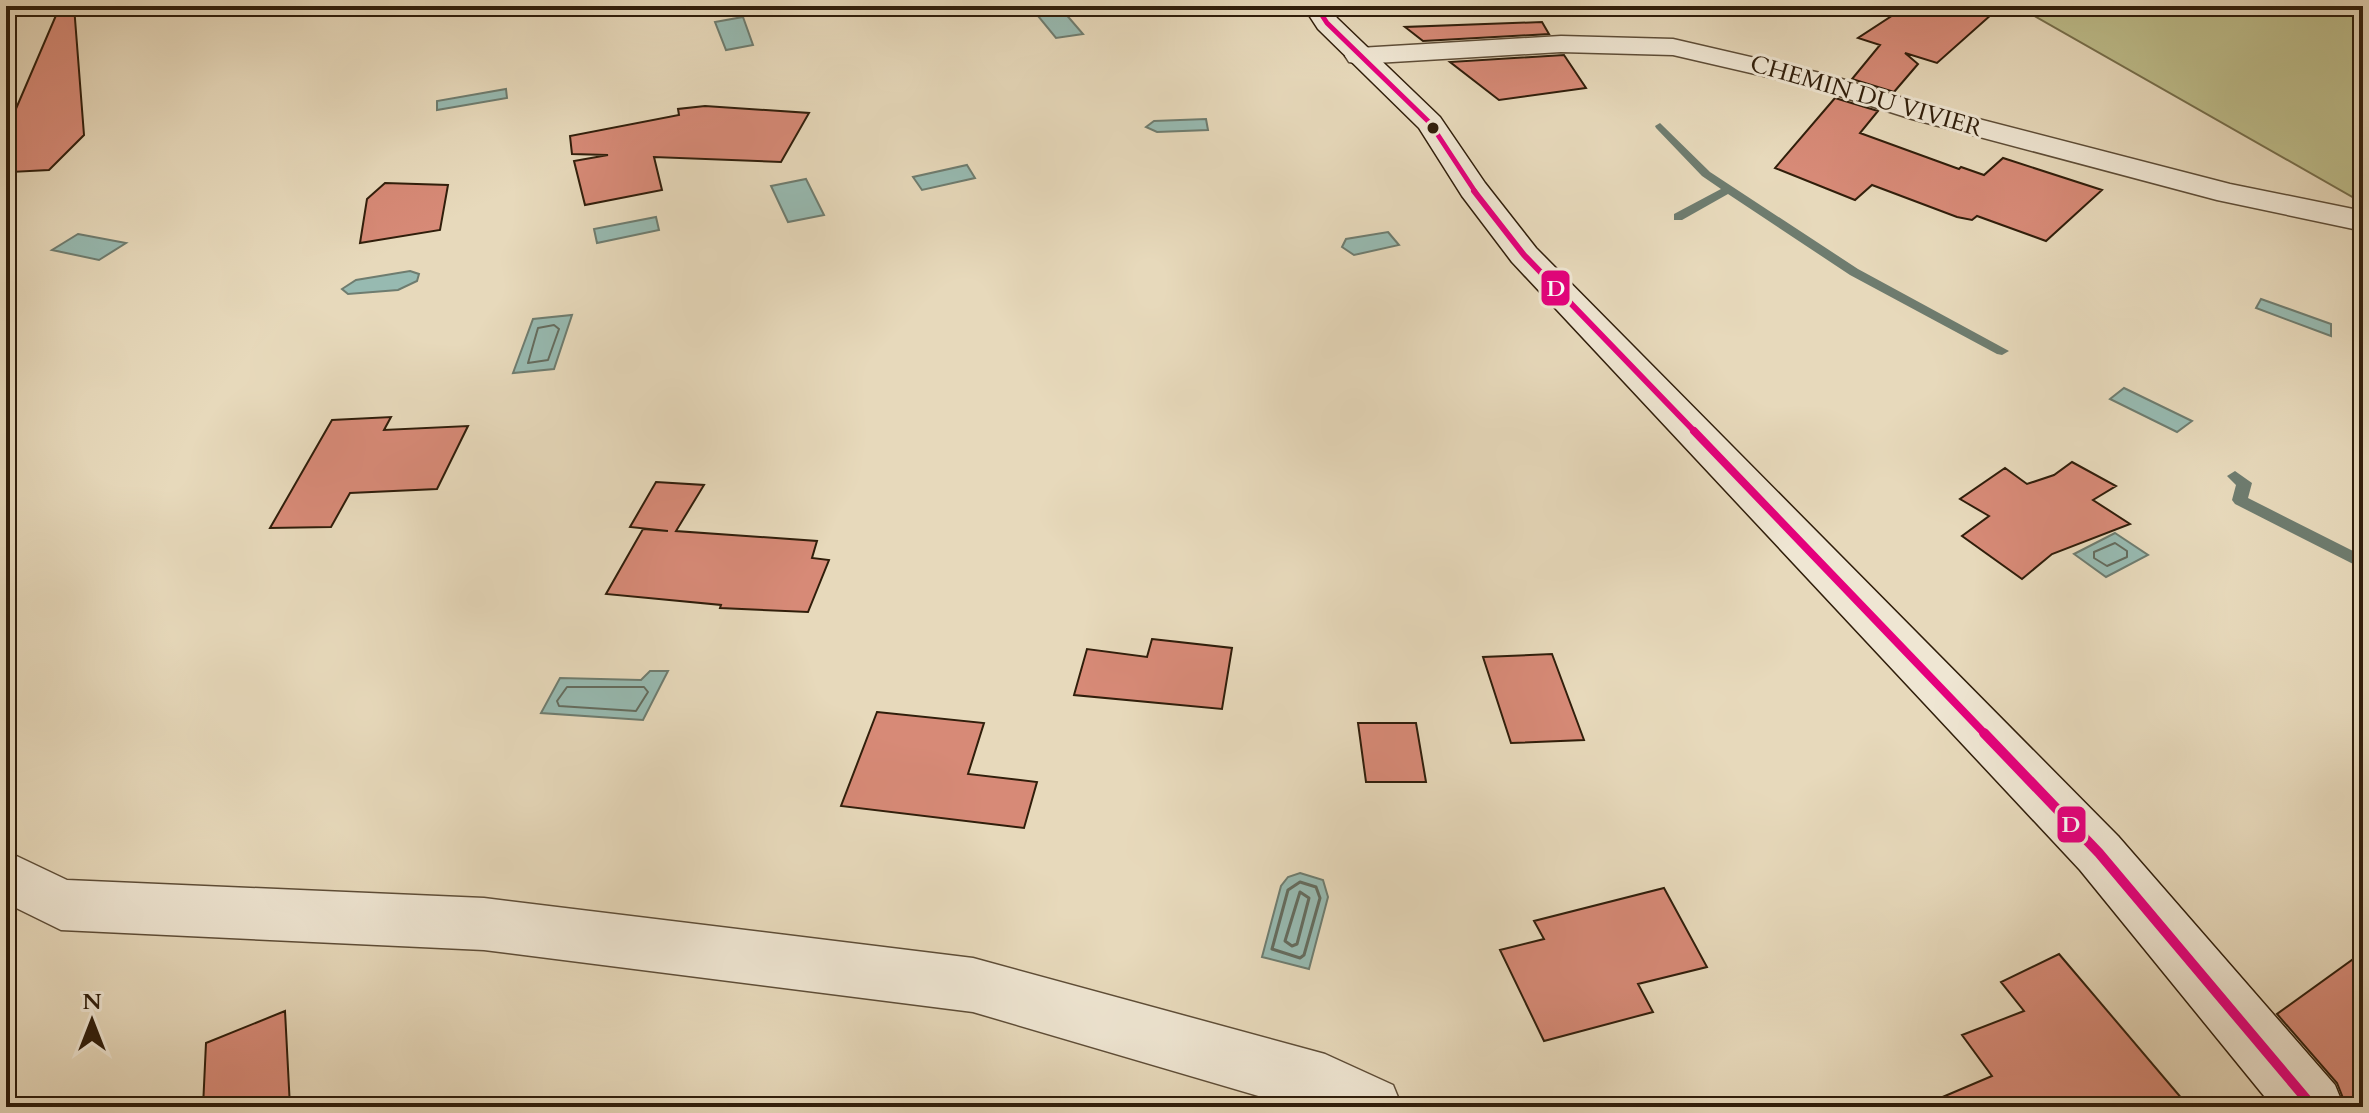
<svg xmlns="http://www.w3.org/2000/svg" width="2369" height="1113" font-family="Cardo,serif">
<rect width="100%" height="100%" fill="#e7d9bb"/>
<filter id="stains"><feTurbulence type="fractalNoise" baseFrequency=".0025" numOctaves="4"/><feColorMatrix values="0 0 0 0 .2 0 0 0 0 .09 0 0 0 0 .02 0 0 0 .5 -.17"/></filter>
<radialGradient id="worn" r=".72"><stop offset=".6" stop-color="#630" stop-opacity="0"/><stop offset="1" stop-color="#630" stop-opacity=".3"/></radialGradient>
<path fill="#bdbd8b" stroke="#766e4b" stroke-width="2" d="M2017 6H2363V203Z"/>
<path fill="#97bab1" stroke="#6e7c6f" stroke-width="2" d="M1064 12 1083 34 1056 38 1038 16Z
M743 17 753 45 726 50 715 22Z
M506 89 507 98 437 110V101Z
M1206 119 1208 130 1157 132 1146 127 1154 121Z
M967 165 975 178 922 190 913 177Z
M806 179 824 215 788 222 771 186Z
M656 217 659 230 597 243 594 229Z
M1388 232 1399 245 1354 255 1342 247 1346 239Z
M78 234 126 243 99 260 52 250Z
M410 271 419 274 417 281 398 290 348 294 342 289 356 280Z
M2261 299 2331 324V336L2256 308Z
M572 315 554 369 513 373 533 319Z
M2124 388 2192 421 2177 432 2110 399Z
M2115 533 2148 555 2106 577 2074 554Z
M650 671H668L643 720 541 713 560 678 641 680Z
M1300 873 1323 880 1328 897 1309 969 1262 957 1281 886 1288 877Z"/>
<g fill="none" stroke-linecap="round" stroke-linejoin="round">
<path stroke="#646c5e" stroke-width="2" d="M554 325 559 329 548 360 528 363 538 328Z
M2115 543 2127 551V557L2107 566 2094 558V552Z
M567 687H644L648 692 636 711 559 706 557 701Z"/>
<path stroke="#646c5e" stroke-width="3" d="M1300 882 1316 887 1320 898 1304 955 1300 958 1272 949 1288 890Z
M1300 892 1309 898 1297 944 1292 946 1285 941Z"/>
<path fill="#6e7c6f" fill-rule="evenodd" d="M1660 123 1710 172 1858 269 2009 351 2002 355 1997 354 1850 275 1728 194 1682 220H1674V214L1721 189 1702 176 1656 128 1655 126Z
M2235 471 2252 483 2248 498 2363 556V569L2235 504 2232 500 2236 485 2227 476Z"/>
</g>
<path fill="#d78a77" stroke="#301e0b" stroke-width="2" d="M60 6H74L84 135 49 170 11 172 12 118Z
M1907 6H2001L1937 63 1905 53 1918 64 1894 92 1852 79 1880 45 1858 38Z
M1542 22 1549 34 1423 41 1405 27Z
M1564 55 1586 88 1499 100 1450 62Z
M1835 98 1878 111 1860 133 1959 169 1961 167 1984 175 2003 158 2102 190 2046 241 1977 216 1972 220 1957 217 1872 185 1855 200 1775 168Z
M705 106 809 113 781 162 654 157 662 190 585 205 574 161 608 155 572 154 570 136 679 115 678 109Z
M385 183 448 185 440 230 360 243 367 199Z
M391 417 384 430 468 426 437 489 350 493 331 527 270 528 332 420Z
M2072 462 2116 486 2093 500 2130 524 2052 554 2022 579 1962 536 1989 516 1960 499 2005 468 2027 484 2054 475Z
M656 482 704 485 676 531 817 541 812 558 829 560 808 612 720 608 721 605 606 594 643 529 668 531 630 527Z
M1152 639 1232 648 1222 709 1074 695 1087 649 1147 657Z
M1552 654 1584 740 1511 743 1483 657Z
M877 712 984 723 968 774 1037 782 1024 828 841 806Z
M1358 723H1416L1426 782H1366Z
M1664 888 1707 967 1638 984 1653 1012 1544 1041 1500 950 1544 939 1534 921Z
M2363 952V1107H2352L2343 1098 2337 1083 2277 1014Z
M2059 954 2189 1107H1919L1992 1076 1962 1035 2024 1011 2001 982Z
M285 1011 290 1107H203L206 1043Z"/>
<g fill="none" stroke-linecap="round" stroke-linejoin="round">
<defs>
<path id="street" d="M1561 36 1673 39 1829 75 1932 107 2230 184 2363 211V231L2217 200 1912 119 1811 87 1673 55 1561 52 1359 64 1349 62 1345 56 1349 50 1359 48Z
M6 851 67 880 484 898 973 958 1325 1054 1393 1085 1402 1107H1296L973 1012 484 950 61 930 6 903Z"/>
<path id="secondary" d="M1303 6H1329L1337 18 1440 117 1485 183 1536 248 2118 836 2335 1085 2344 1107H2273L2080 870 1512 262 1462 196 1419 128 1318 29Z"/>
</defs>
<use href="#street" stroke="#5e4d37" stroke-width="3"/>
<use href="#secondary" stroke="#301e0b" stroke-width="3"/>
<use href="#street" fill="#efe6d3" fill-rule="evenodd"/>
<use href="#secondary" fill="#efe6d3" fill-rule="evenodd"/>
<defs>
<path id="bus-1-far3" d="M1316 6 1327 23 1430 123 1476 193"/>
<path id="bus-1-far2" d="M1474 191 1524 255 1696 433"/>
<path id="bus-1-far1" d="M1694 431 1986 735"/>
<path id="bus-1" d="M1984 733 2099 853 2313 1107"/>
</defs>
<use href="#bus-1-far3" stroke="#efe6d3" stroke-width="9"/>
<use href="#bus-1-far2" stroke="#efe6d3" stroke-width="11"/>
<use href="#bus-1-far1" stroke="#efe6d3" stroke-width="14"/>
<use href="#bus-1" stroke="#efe6d3" stroke-width="16"/>
<use href="#bus-1-far3" stroke="#e5007d" stroke-width="5"/>
<use href="#bus-1-far2" stroke="#e5007d" stroke-width="6"/>
<use href="#bus-1-far1" stroke="#e5007d" stroke-width="8"/>
<use href="#bus-1" stroke="#e5007d" stroke-width="10"/>
</g>
<circle fill="#301e0b" stroke="#efe6d3" stroke-width="3" cx="1433" cy="128" r="7"/>
<g text-anchor="middle" dominant-baseline="central" stroke-width="6" stroke-linejoin="round" paint-order="stroke">
<g font-size="24" fill="#301e0b" stroke="#efe6d3">
<text transform="translate(1866 96) rotate(16)">CHEMIN DU VIVIER</text>
</g>
</g>
<g stroke="#efe6d3" stroke-width="3">
<rect x="1540" y="269" width="31" height="38" rx="8" fill="#e5007d"/>
<rect x="2056" y="805" width="31" height="39" rx="8" fill="#e5007d"/>
</g>
<g font-size="22" text-anchor="middle" font-weight="bold" fill="#fff">
<text x="1556" y="296">D</text>
<text x="2071" y="832">D</text>
</g>
<rect width="2369" height="1113" fill="none" stroke="#e7d9bb" stroke-width="32"/>
<rect x="8" y="8" width="2353" height="1097" fill="none" stroke="#301e0b" stroke-width="4"/>
<rect x="16" y="16" width="2337" height="1081" fill="none" stroke="#301e0b" stroke-width="2"/>
<g transform="translate(92 1021)" stroke="#efe6d3" stroke-width="6" paint-order="stroke">
<path d="M0-6L14 30L0 20L-14 30Z" fill="#301e0b"/>
<text y="-12" font-size="22" font-weight="bold" text-anchor="middle" fill="#301e0b">N</text>
</g>
<rect width="100%" height="100%" filter="url(#stains)"/>
<rect width="100%" height="100%" fill="url(#worn)"/>
</svg>
